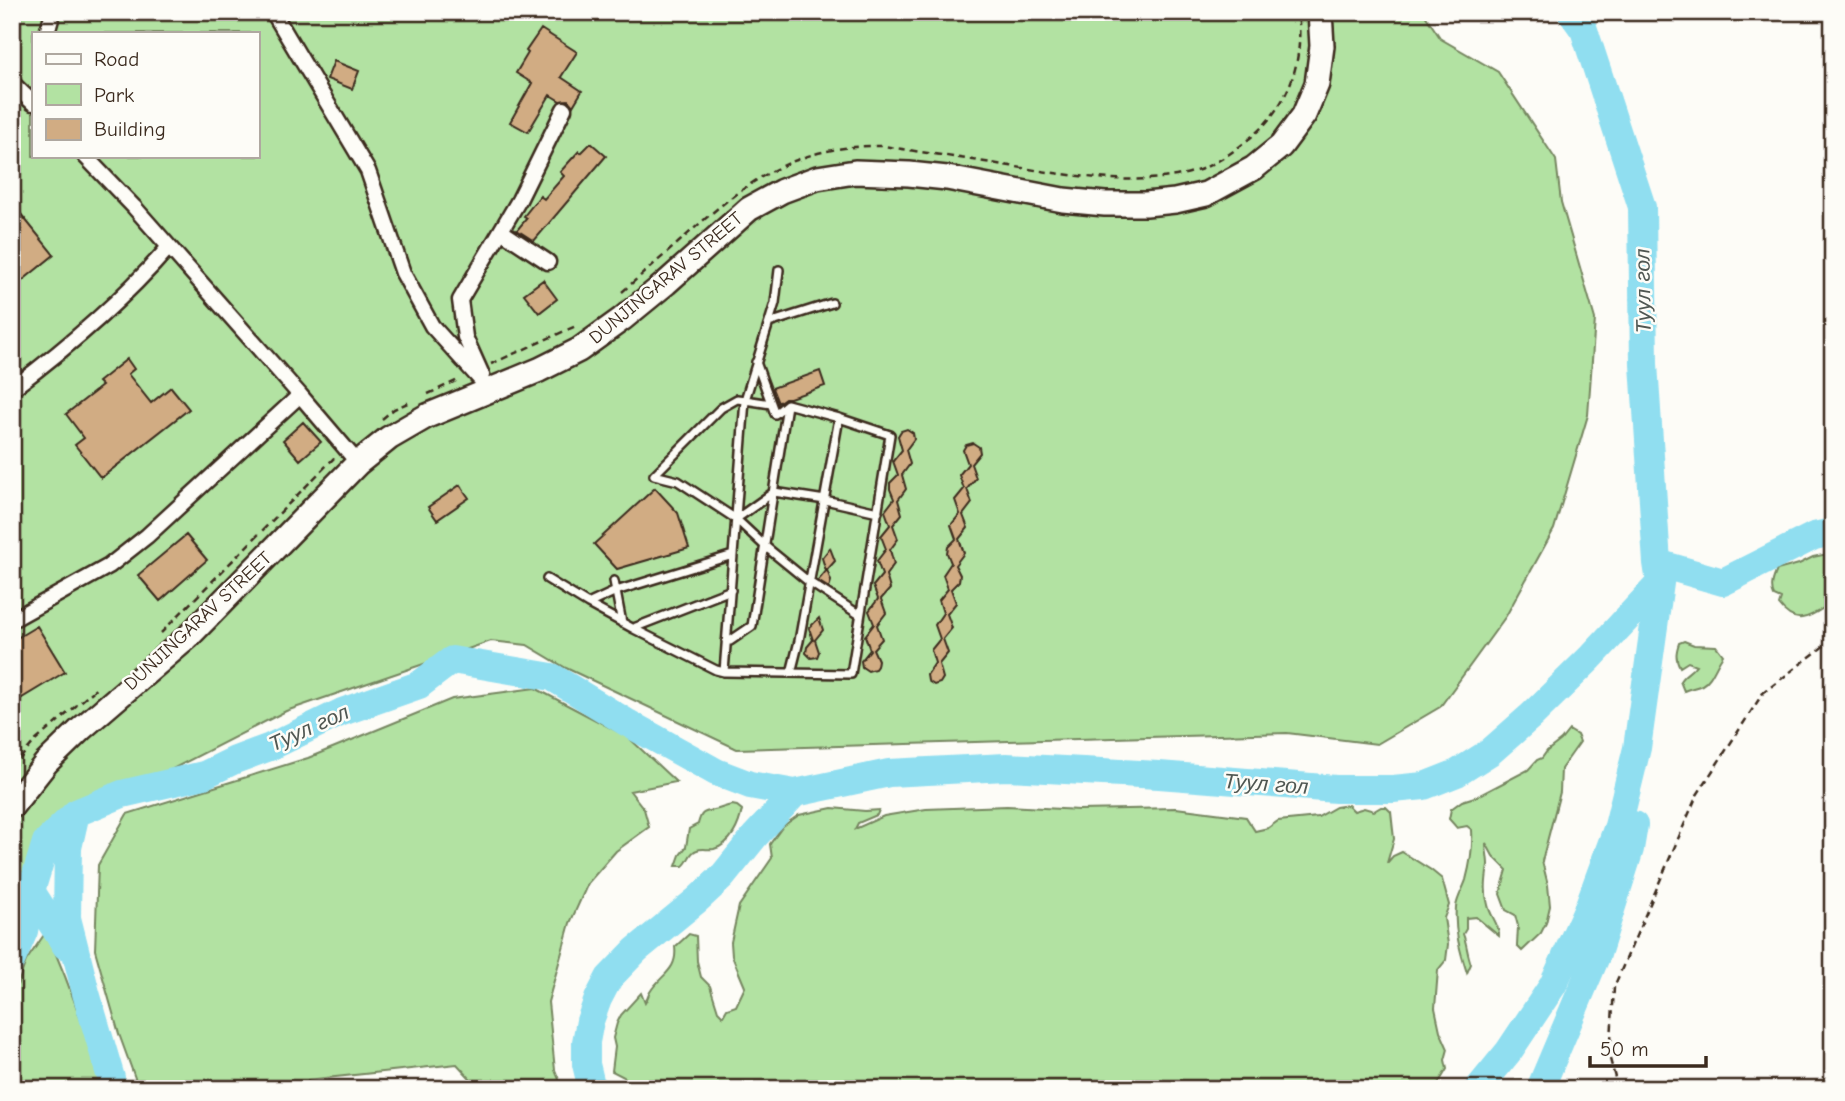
<svg xmlns="http://www.w3.org/2000/svg" width="1845" height="1101" font-family="'Comic Neue',sans-serif">
<rect width="100%" height="100%" fill="#fdfcf7"/>
<filter id="ink" filterUnits="userSpaceOnUse"><feTurbulence type="fractalNoise" baseFrequency=".0143" numOctaves="2"/><feDisplacementMap in="SourceGraphic" scale="14" xChannelSelector="R" yChannelSelector="G"/><feConvolveMatrix kernelMatrix="1 2 1 2 8 2 1 2 1" color-interpolation-filters="sRGB"/></filter>
<g filter="url(#ink)">
<path fill="#b2e2a2" stroke="#768660" stroke-width="2" fill-rule="evenodd" d="M12 12H1423L1441 39 1498 72 1556 160 1561 202 1595 319 1588 415 1554 529 1506 616 1440 707 1377 744 1287 733 737 749 566 668 527 645 491 641 286 711 39 837 12 897ZM33 33H257V156H33Z
M1833 546V602C1813 614 1798 630 1779 605L1781 599 1774 596C1770 587 1773 579 1777 570L1799 564 1813 557 1828 554 1829 548Z
M1684 641 1694 645 1716 646 1723 655C1716 664 1712 680 1702 685 1696 688 1690 688 1684 691L1680 681C1684 674 1691 672 1696 665L1688 662 1680 667C1675 658 1676 652 1679 643Z
M535 688 628 737 676 782 630 791 644 809 649 827 616 851 588 883 570 923 548 1002 555 1070 563 1089H480L457 1064 308 1080V1089H139L119 1034 95 950 98 865 127 814 308 758 452 699Z
M1569 730 1577 735 1580 742 1561 769 1560 792 1542 861 1548 885 1550 906 1546 923 1541 933 1522 951 1517 946 1518 926 1515 915 1506 910 1500 894 1507 870 1493 856 1486 843C1486 850 1488 858 1488 865 1486 879 1484 892 1488 905 1490 916 1500 925 1499 936L1476 917 1466 918V929L1463 934C1467 944 1467 954 1471 964L1467 973C1460 951 1454 930 1456 907 1457 898 1463 889 1466 880 1470 865 1473 846 1472 830L1467 826 1457 828 1449 819 1451 809 1462 801 1478 796 1528 770 1537 760 1542 758 1547 751 1561 740Z
M732 805 737 806 742 810C739 826 731 844 714 849 708 850 702 848 697 850 689 852 689 862 683 866H676L680 855 686 847 689 829 698 824C701 812 703 812 714 810 720 809 725 806 732 805Z
M1348 805 1354 811 1364 808 1374 811 1381 807H1386L1391 812 1394 839 1387 863 1393 856 1402 852 1431 870 1442 879 1449 905 1444 918 1448 944 1446 960 1438 970 1435 1008 1440 1031 1448 1049 1445 1060 1447 1069 1435 1089H633L624 1077 612 1071 615 1047 613 1038 617 1023 621 1015 641 993 645 1003C647 1000 648 996 650 992 660 975 678 971 675 947L689 934 696 936 697 961 701 977 710 986 718 1011 723 1016 727 1009 736 1006 745 987 732 956 731 942 739 906 772 858 770 844 783 826 799 815 832 808 865 811 879 810 877 815 858 823 855 829 884 816 926 809 1007 806 1079 810 1176 808 1246 817 1255 831 1268 828 1278 821 1318 817 1336 807Z
M46 932C70 983 87 1035 102 1089H12V950L18 983 26 961Z"/>
<g fill="none" stroke-linecap="round" stroke-linejoin="round">
<path stroke="#90def0" stroke-width="28" d="M1660 579 1657 563 1723 582 1814 536 1833 532
M66 946 31 891 46 842 76 813
M12 959 24 931 31 891
M112 1089 111 1078 86 993 67 918 68 848 76 813 122 794 204 775 235 760 270 747 342 712 419 685 452 660 552 677 626 722 716 772 750 785 795 793
M592 1089 586 1064V1042L590 1021 598 999 609 978 636 950 697 900 722 877 755 836 795 793 889 773 1006 767 1159 775 1336 789H1393L1424 786 1457 773 1490 752 1532 715 1590 658 1660 583
M1478 1089 1509 1051 1553 985 1589 905 1618 826 1637 748 1660 583 1657 563 1644 364 1642 207 1584 30 1571 12
M1540 1089 1597 954 1630 849 1634 825"/>
</g>
<path fill="#d1ac83" stroke="#3b2a1e" stroke-width="2" d="M541 29 577 52 561 77 582 91 573 106 568 100 560 101 550 95 528 132 510 122 532 83 516 73 528 53 526 51Z
M334 61 359 71 352 89 327 79Z
M591 143 606 156 534 241 517 230 527 218 524 216 540 196 544 199 564 176 560 172 579 151 581 153Z
M12 203 54 255 12 289Z
M543 280 557 299 539 313 524 294Z
M127 359 134 369 128 374 151 403 171 387 189 409 101 478 75 445 84 438 66 414 102 386 98 382Z
M820 371 825 386 790 398H785L778 403 772 388Z
M303 422 321 442 300 460 283 440Z
M907 429 913 433 914 439 906 450 910 464 902 475 906 489 898 500 902 514 893 525 898 539 890 550 894 564 886 575 890 589 881 599 886 613 877 625 882 639 873 649 878 660 877 666 875 669 868 671 862 667 861 661 870 650 865 636 874 624 869 611 878 599 873 586 882 575 877 561 886 549 881 536 890 525 885 511 894 499 890 489V483L898 475 893 461 902 450 898 436 901 431Z
M973 443 979 447 980 453 971 464 976 478 967 489 972 503 963 515 968 528 959 539 964 553 955 565 960 575 959 581 951 589 956 603 947 614 952 628 943 639 948 653 939 664 943 678 940 683 934 685 928 681 927 675 935 663 931 650 940 639 935 625 943 613 939 600 948 589 943 575 951 563 947 553 948 547 956 539 951 525 960 514 955 500 964 489 959 475 968 464 963 450 966 445Z
M460 485 469 498 437 520 428 507Z
M655 488 678 513 689 548 617 569 594 544Z
M186 535 207 560 160 601 138 575Z
M830 548 835 561 827 570 831 581 829 588 818 581 826 571 822 558Z
M819 618 823 630 815 640 819 652 817 657 811 658 806 653 807 647 813 640 809 628Z
M37 626 65 672 12 704V641Z"/>
<g fill="none" stroke-linecap="round" stroke-linejoin="round">
<defs>
<path id="lane" d="M779 270 775 303 745 400 737 399 721 408 654 475 678 481 736 519 766 547 809 582 860 615
M769 323 832 303
M756 362 775 414 787 404 839 418 890 435 851 674 724 672 745 400 771 404
M736 519 774 492 825 500 878 512
M547 579 588 604
M614 581 622 623
M634 629 636 627 731 590
M726 641H730L752 626 787 405
M724 672 716 670 634 629 588 604 616 591 733 555
M791 673 799 641 839 418"/>
<path id="street" d="M273 12 368 171 403 273 432 326 489 389
M47 33 53 12
M12 83 33 103
M85 156 134 207 300 395
M501 231 548 262
M482 375 465 337 460 300 519 200 564 109
M12 389C68 347 123 300 169 247
M12 620 109 566 147 536 300 395 358 463"/>
<path id="primary" d="M12 806 46 763 81 729 188 637 358 463 389 438 427 416 539 370 579 350 622 319 666 283 749 209 782 191 817 178 855 172 909 174 947 178 1063 200 1105 204H1146L1175 201 1206 194 1254 168 1281 146 1304 115 1317 84 1322 46 1320 12"/>
</defs>
<use href="#lane" stroke="#3b2a1e" stroke-width="12"/>
<use href="#street" stroke="#3b2a1e" stroke-width="19"/>
<use href="#primary" stroke="#3b2a1e" stroke-width="28"/>
<path stroke="#3b2a1e" stroke-width="2.5" stroke-dasharray="7 5" stroke-linecap="butt" d="M622 292C641 275 660 259 679 242 743 184 793 144 884 146 926 153 968 159 1010 166 1067 175 1143 189 1199 170 1223 161 1246 143 1264 125 1294 92 1303 55 1298 12
M491 364 578 325
M428 394 460 379
M382 419 394 409 412 401
M161 633 334 458
M12 768 34 742 98 687
M1618 1089 1610 1059 1614 987 1697 795 1763 693 1833 639"/>
<use href="#lane" stroke="#fdfcf7" stroke-width="7"/>
<use href="#street" stroke="#fdfcf7" stroke-width="14"/>
<use href="#primary" stroke="#fdfcf7" stroke-width="23"/>
</g>
</g>
<g text-anchor="middle" dominant-baseline="central" stroke-width="5" stroke-linejoin="round" paint-order="stroke">
<g font-size="19" fill="#3b2a1e" stroke="#fdfcf7">
<text transform="translate(666 278) rotate(-40)">DUNJINGARAV STREET</text>
<text transform="translate(198 621) rotate(-43)">DUNJINGARAV STREET</text>
</g>
<g font-size="21" font-style="italic" fill="#505752" stroke="#fdfcf7">
<text transform="translate(1643 291) rotate(-91)">Туул гол</text>
<text transform="translate(309 728) rotate(-24)">Туул гол</text>
<text transform="translate(1266 784) rotate(4)">Туул гол</text>
</g>
</g>
<rect width="1845" height="1101" fill="none" stroke="#fdfcf7" stroke-width="42"/>
<rect x="21" y="21" width="1803" height="1059" fill="none" stroke="#3b2a1e" stroke-width="2.5" filter="url(#ink)"/>
<rect x="32" y="32" width="228" height="126" fill="#fdfcf7" stroke="#afa8a0" stroke-width="2"/>
<rect x="46" y="54" width="35" height="10" fill="#fdfcf7" stroke="#afa8a0" stroke-width="2"/>
<text x="94" y="66" font-size="21" fill="#3b2a1e">Road</text>
<rect x="46" y="84" width="35" height="21" fill="#b2e2a2" stroke="#afa8a0" stroke-width="2"/>
<text x="94" y="102" font-size="21" fill="#3b2a1e">Park</text>
<rect x="46" y="119" width="35" height="21" fill="#d1ac83" stroke="#afa8a0" stroke-width="2"/>
<text x="94" y="136" font-size="21" fill="#3b2a1e">Building</text>
<path d="M1590 1056v10h116v-10" fill="none" stroke="#3b2a1e" stroke-width="3.5"/>
<text x="1600" y="1056" font-size="21" fill="#3b2a1e" stroke="#fdfcf7" stroke-width="5" paint-order="stroke">50 m</text>
</svg>
